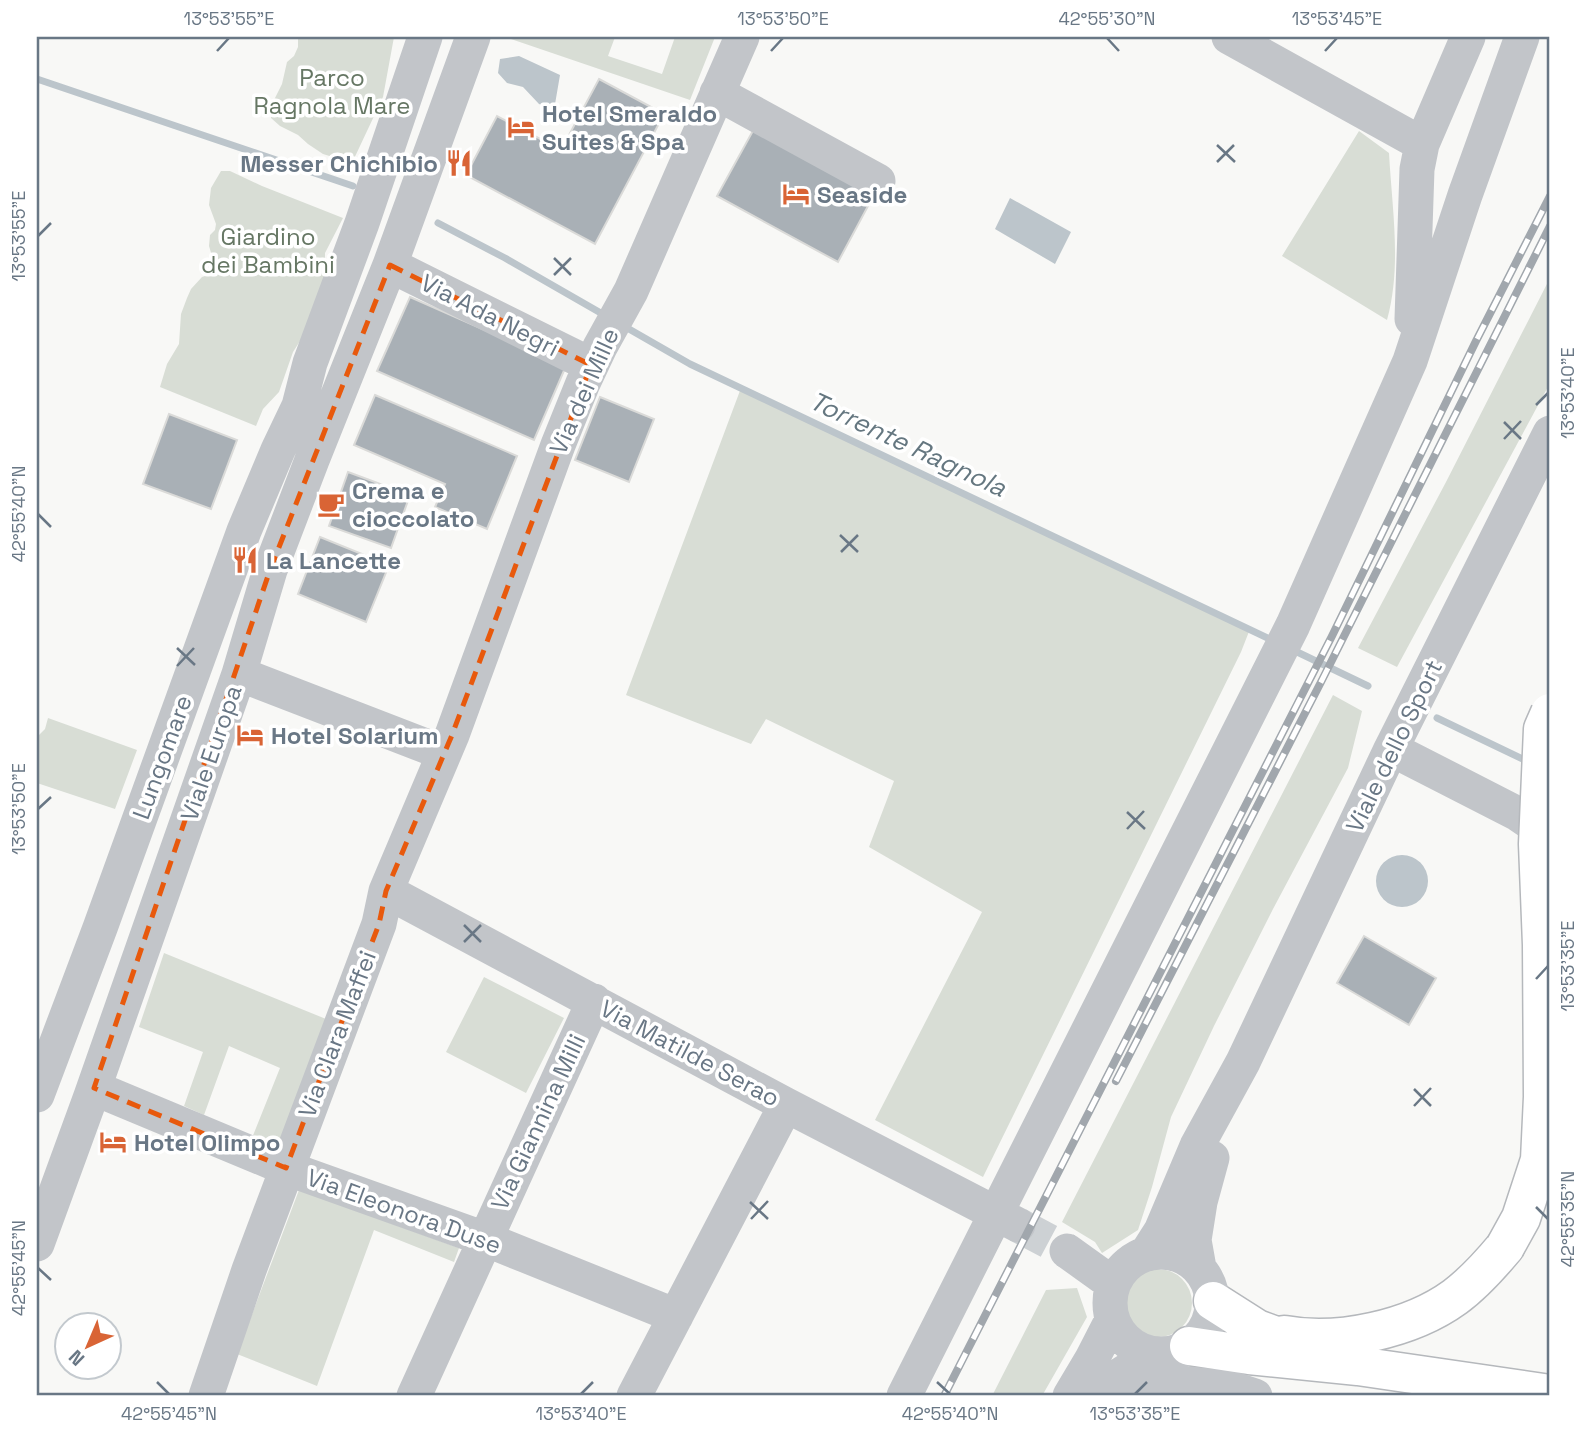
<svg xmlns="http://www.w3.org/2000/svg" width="1587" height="1433" font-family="'Space Grotesk',sans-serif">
<rect width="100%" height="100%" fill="#f8f8f6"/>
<path fill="#d8ddd5" d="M298 37H394L383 97 352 163 323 154 308 144 298 135 280 126 271 118 272 104 282 84 287 62 294 56 298 47Z
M505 37H615L608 56 662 74 675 37H715L690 100Z
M1359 131 1389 153C1392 209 1402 266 1387 320L1282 256Z
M221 171H230L262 186 343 218 325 253V286L314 319 293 352 279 392 263 409 256 426 160 387 167 364 179 344 181 314 187 298 191 289 202 277 208 275 212 256 209 246 210 235 215 230 216 224 209 205 211 188Z
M1550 278V383L1397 667 1358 648 1446 482Z
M741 388 1250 629 1241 652 983 1177 875 1120 982 912 869 847 894 781 766 719 751 744 626 695Z
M1333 695 1362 711 1348 768 1273 909 1214 1026 1171 1117 1152 1187 1138 1230 1102 1253 1095 1242 1062 1222Z
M48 718 137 750 115 809 37 783V737L45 729Z
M164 953 326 1019 278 1148 252 1138 280 1068 229 1046 204 1115 184 1106 203 1052 139 1027Z
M484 977 564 1018 526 1093 446 1052Z
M299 1190 459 1248 454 1262 374 1230 317 1386 237 1354Z
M1124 1303a34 34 0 1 1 68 0a34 34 0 1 1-68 0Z
M1077 1288 1087 1317 1042 1396H992L1046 1290Z"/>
<path fill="#bcc5cb" d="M519 56 560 75 554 110 539 104 523 87 507 83 498 73 500 59Z
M1010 198 1071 232 1055 264 995 229Z
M1376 881a26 26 0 1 1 52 0a26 26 0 1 1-52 0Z"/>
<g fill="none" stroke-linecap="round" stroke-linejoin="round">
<path stroke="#bcc5cb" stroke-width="7" d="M37 79 353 186
M438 223 505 258 606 316
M622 325 690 364 1276 642
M1293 650 1368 686
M1437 718 1531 763"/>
</g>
<path fill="#a9b0b6" stroke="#dadad8" stroke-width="2" d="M599 79 664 114 595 244 466 175 497 116 561 150Z
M755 127 875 193 838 262 717 196Z
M410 297 566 366 534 440 377 371Z
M375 395 517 456 487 529 435 507 445 484 354 445Z
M600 397 654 419 629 482 575 460Z
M169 414 237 440 211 509 143 484Z
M348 472 410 495 391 548 329 526Z
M320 537 389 565 366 622 298 594Z
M1364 936 1436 978 1409 1025 1337 983Z"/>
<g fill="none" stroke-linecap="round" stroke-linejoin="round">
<path stroke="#cdd1d4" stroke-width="35" stroke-dasharray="35 18" stroke-linecap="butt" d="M1018 1225 1067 1251"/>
<defs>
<path id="highway" d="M1213 1301 1257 1329 1303 1346
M1284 1335C1338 1345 1411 1329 1455 1297 1474 1283 1490 1265 1505 1247
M1189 1346 1249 1355 1358 1366 1550 1394"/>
</defs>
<use href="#highway" stroke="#b5b8bc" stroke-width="41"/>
<path stroke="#c2c5c9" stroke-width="35" d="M1229 37 1422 144
M717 93 878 181
M390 265 591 365
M1412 319 1417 169 1422 144 1468 37
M239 674 444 753
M1391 749 1518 814 1550 836
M386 891 786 1105 1018 1225
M94 1088 286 1168 485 1239 676 1316
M37 1095 100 928 244 531 278 450 299 406 310 363 362 223 425 37
M37 1244 91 1096 239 674 270 570 312 460 390 265 473 37
M1067 1251 1113 1284
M1110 1303a51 51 0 1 1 102 0a51 51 0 1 1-102 0Z
M1147 1253 1161 1231 1197 1146 1243 1062 1391 749 1550 433
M1199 1268 1194 1240 1200 1202 1212 1158
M206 1396 249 1270 379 924 386 891 452 735 558 445 583 383 600 347 631 291 742 37
M414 1396 594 1001
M634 1396 786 1105
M904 1396 1293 625 1410 361 1465 195 1522 37
M1070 1396 1092 1359 1112 1320
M1098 1396 1117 1377 1153 1354
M1141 1396 1168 1382 1231 1388 1255 1396"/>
<use href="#highway" stroke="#fff" stroke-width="38"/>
<defs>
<path id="rail" d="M1116 1081 1321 682 1550 226
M944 1396 1332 636 1476 341 1550 196"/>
</defs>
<use href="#rail" stroke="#a1a7ad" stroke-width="8"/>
<use href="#rail" stroke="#fff" stroke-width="5" stroke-dasharray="16" stroke-linecap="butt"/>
<defs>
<path id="highway-bridge" d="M1505 1247 1521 1218 1540 1160 1543 1097 1542 945 1538 844 1543 729 1550 713"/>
</defs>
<use href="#highway-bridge" stroke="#b5b8bc" stroke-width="41" stroke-linecap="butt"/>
<use href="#highway-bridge" stroke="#fff" stroke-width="38"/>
</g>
<path fill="none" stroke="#e8590c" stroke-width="5" stroke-dasharray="14 9" stroke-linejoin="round" d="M390 265 591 365 452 735 386 891 379 924 286 1168 94 1088 270 570Z"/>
<path fill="none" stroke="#697785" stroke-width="2.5" d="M1107 38 1119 51M217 51 229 38M771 51 783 38M1325 51 1337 38M1217 145 1235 162M1217 162 1234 145M38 236 51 223M554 258 571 275M554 275 571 258M1536 405 1548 393M1504 422 1521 439M1504 439 1521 421M38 514 51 527M840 535 858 552M841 552 858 535M177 648 195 665M177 666 194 648M38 809 51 797M1127 812 1145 829M1127 829 1144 811M464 925 481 942M464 942 481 925M1536 979 1548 966M1414 1089 1431 1106M1414 1106 1431 1088M750 1202 768 1219M1536 1207 1548 1219M751 1219 768 1201M38 1268 51 1280M157 1382 169 1394M937 1382 950 1394M581 1394 593 1382M1135 1394 1147 1382"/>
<defs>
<symbol id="hotel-bare" viewBox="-9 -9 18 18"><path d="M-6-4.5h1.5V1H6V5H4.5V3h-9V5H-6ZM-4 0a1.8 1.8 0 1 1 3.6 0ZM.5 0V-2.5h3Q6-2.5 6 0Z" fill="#d96435" stroke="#fff" stroke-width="2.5" paint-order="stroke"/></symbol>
<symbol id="restaurant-bare" viewBox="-9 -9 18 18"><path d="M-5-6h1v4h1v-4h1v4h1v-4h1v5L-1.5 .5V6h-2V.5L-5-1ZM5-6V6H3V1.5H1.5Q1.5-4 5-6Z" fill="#d96435" stroke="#fff" stroke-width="2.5" paint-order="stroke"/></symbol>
<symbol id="cafe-bare" viewBox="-9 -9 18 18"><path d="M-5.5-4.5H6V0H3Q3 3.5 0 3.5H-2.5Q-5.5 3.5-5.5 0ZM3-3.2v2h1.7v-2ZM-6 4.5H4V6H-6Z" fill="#d96435" stroke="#fff" stroke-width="2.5" paint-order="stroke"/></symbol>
</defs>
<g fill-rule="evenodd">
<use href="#hotel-bare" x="502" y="108" width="38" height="38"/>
<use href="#restaurant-bare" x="440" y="144" width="38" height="38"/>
<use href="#hotel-bare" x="777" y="175" width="38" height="38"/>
<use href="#cafe-bare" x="312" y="485" width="38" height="38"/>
<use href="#restaurant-bare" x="226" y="541" width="38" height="38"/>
<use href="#hotel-bare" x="231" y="716" width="38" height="38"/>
<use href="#hotel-bare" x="94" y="1123" width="38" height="38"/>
</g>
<g text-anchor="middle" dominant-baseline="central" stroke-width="7" stroke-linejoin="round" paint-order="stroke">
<g font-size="24" fill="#667764" stroke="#fff">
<text x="332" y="77">Parco<tspan x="332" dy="28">Ragnola Mare</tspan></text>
<text x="268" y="236">Giardino<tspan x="268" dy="28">dei Bambini</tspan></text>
</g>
<g font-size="24" font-weight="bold" fill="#697785" stroke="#fff" text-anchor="start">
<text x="542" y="113">Hotel Smeraldo<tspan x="542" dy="28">Suites &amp; Spa</tspan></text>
<text x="438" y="163" text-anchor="end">Messer Chichibio</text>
<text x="817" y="194">Seaside</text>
<text x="352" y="490">Crema e<tspan x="352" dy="28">cioccolato</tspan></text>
<text x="266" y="560">La Lancette</text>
<text x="271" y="735">Hotel Solarium</text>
<text x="134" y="1142">Hotel Olimpo</text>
</g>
<g font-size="24" fill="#697785" stroke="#fff">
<text transform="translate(490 315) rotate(27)">Via Ada Negri</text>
<text transform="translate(584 391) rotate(-66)">Via dei Mille</text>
<text transform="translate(1394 746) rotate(-64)">Viale dello Sport</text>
<text transform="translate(211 753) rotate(-71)">Viale Europa</text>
<text transform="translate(162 757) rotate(-70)">Lungomare</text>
<text transform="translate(337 1034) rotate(-69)">Via Clara Maffei</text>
<text transform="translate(690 1053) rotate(28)">Via Matilde Serao</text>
<text transform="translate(538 1122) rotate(-65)">Via Giannina Milli</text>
<text transform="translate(404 1211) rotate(20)">Via Eleonora Duse</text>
</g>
<g font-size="26" font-style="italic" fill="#657780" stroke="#fff">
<text transform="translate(908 444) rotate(25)">Torrente Ragnola</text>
</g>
</g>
<rect width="1587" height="1433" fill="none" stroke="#ffffff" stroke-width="77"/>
<g transform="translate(88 1346) rotate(224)"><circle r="33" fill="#ffffff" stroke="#c3c9ce" stroke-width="2"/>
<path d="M0-5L12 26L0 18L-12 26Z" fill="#d96435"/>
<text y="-10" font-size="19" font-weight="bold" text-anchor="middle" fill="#697785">N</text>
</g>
<rect x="38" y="38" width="1510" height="1356" fill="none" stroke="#697785" stroke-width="2.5"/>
<g font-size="18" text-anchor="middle" fill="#697785">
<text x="229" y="25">13°53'55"E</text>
<text x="783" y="25">13°53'50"E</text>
<text x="1107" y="25">42°55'30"N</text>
<text x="1337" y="25">13°53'45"E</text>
<text transform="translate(19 236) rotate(-90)" y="6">13°53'55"E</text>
<text transform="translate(1568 393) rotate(-90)" y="6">13°53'40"E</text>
<text transform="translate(19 514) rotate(-90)" y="6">42°55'40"N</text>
<text transform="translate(19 809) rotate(-90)" y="6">13°53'50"E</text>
<text transform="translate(1568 966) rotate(-90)" y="6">13°53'35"E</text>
<text transform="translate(1568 1219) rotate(-90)" y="6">42°55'35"N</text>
<text transform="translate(19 1268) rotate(-90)" y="6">42°55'45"N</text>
<text x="169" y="1420">42°55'45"N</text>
<text x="581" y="1420">13°53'40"E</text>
<text x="950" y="1420">42°55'40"N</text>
<text x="1135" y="1420">13°53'35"E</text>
</g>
</svg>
